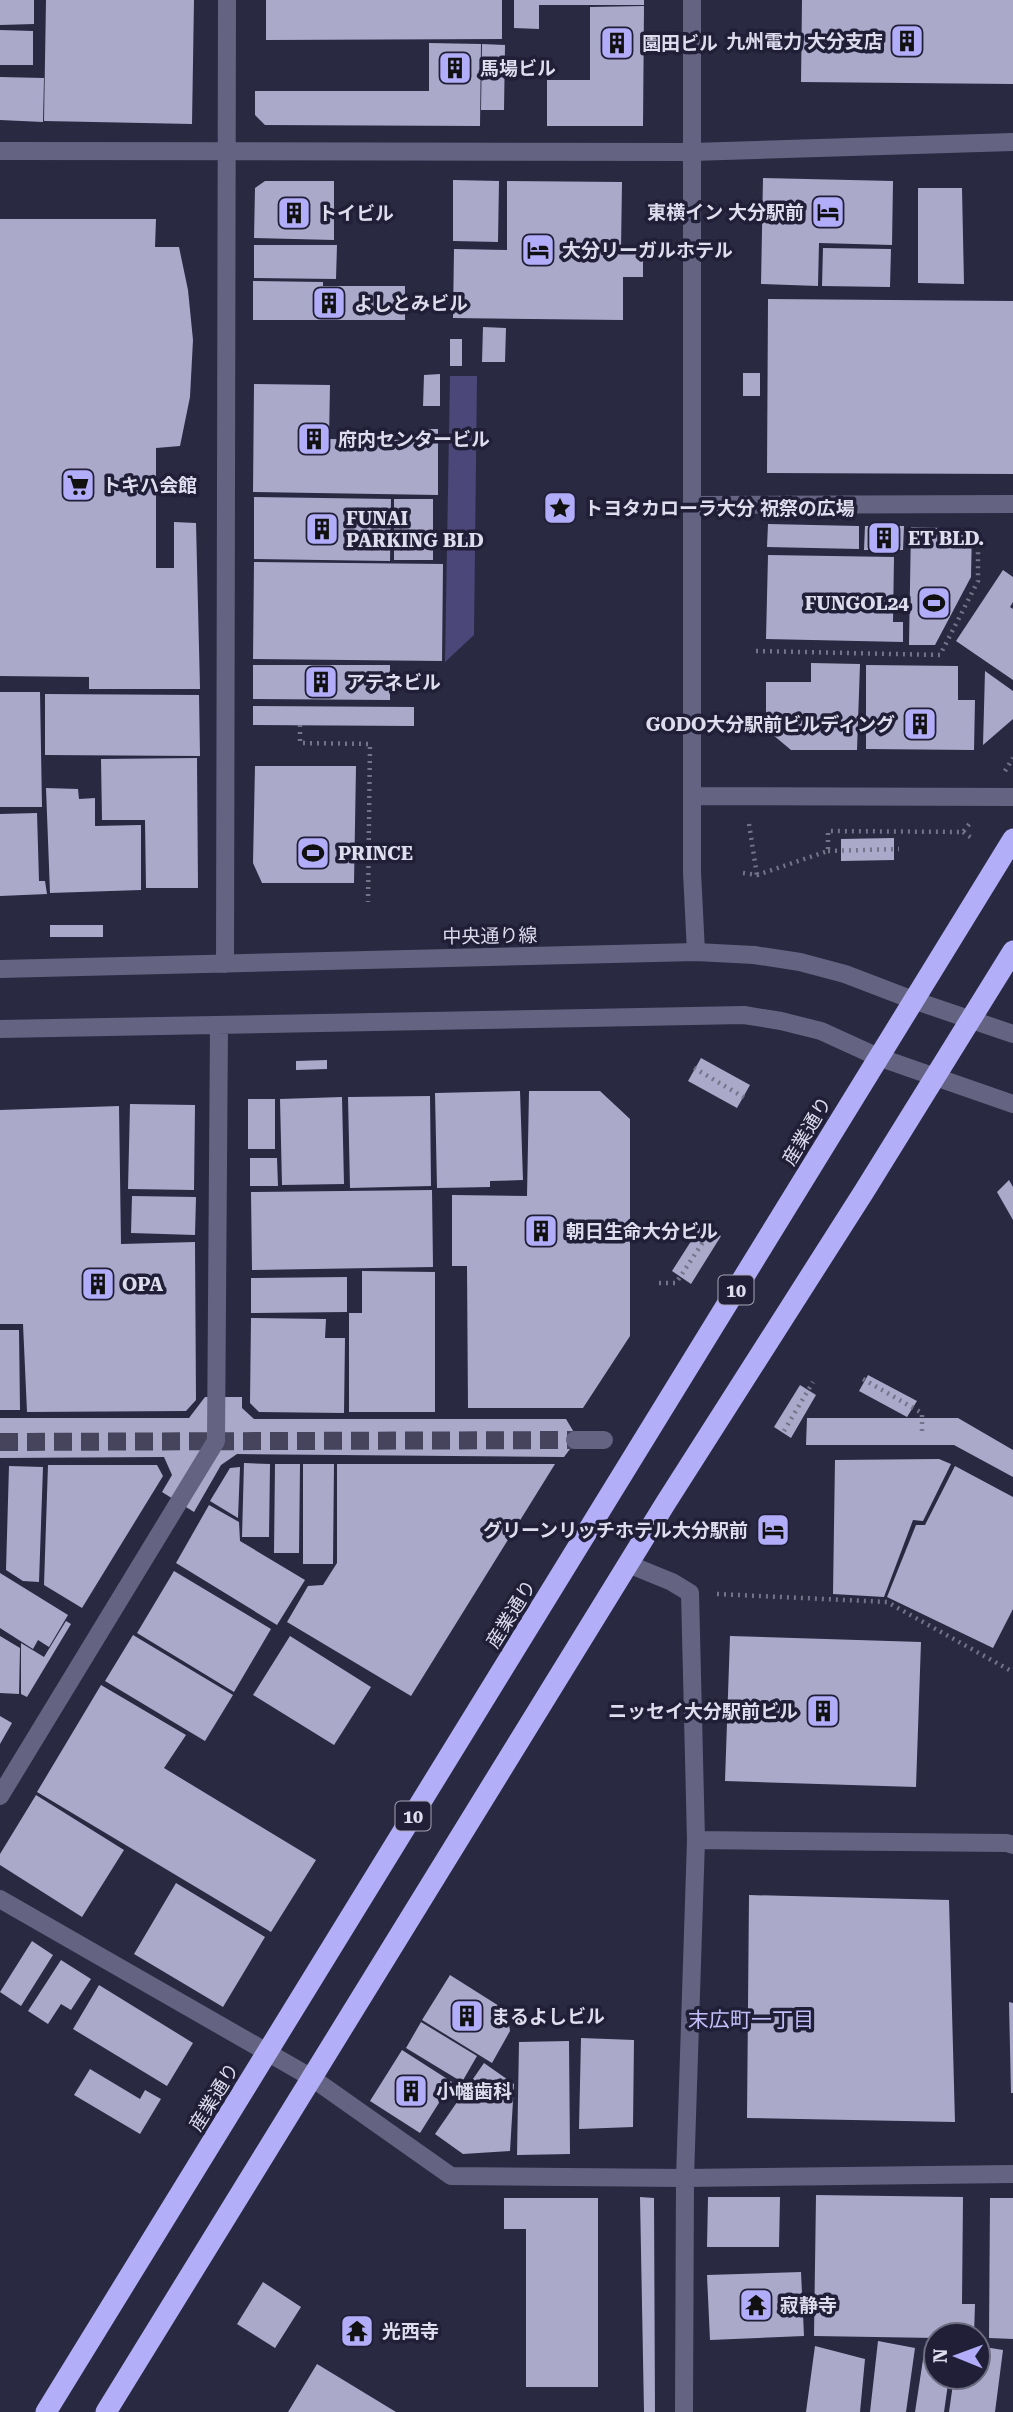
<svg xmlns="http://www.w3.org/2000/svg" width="1013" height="2412" font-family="'Roboto Serif','Noto Sans JP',serif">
<rect width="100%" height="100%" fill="#2a2942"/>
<path fill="#4b4779" d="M450 376H477L474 635 445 662Z"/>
<path fill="#aaa9c9" d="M0 0H34V24L0 25Z
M46 0H194L192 124 44 121Z
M266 0H502V39L266 40Z
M514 0H644V5H539V29L514 28Z
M802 0H1013V84L801 82Z
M644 6 643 126H547V80H590V7Z
M0 30 33 31V65H0Z
M429 43 481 44 480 126 265 125 255 115V91H429Z
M482 44 505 45 504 110H481Z
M0 77 44 78 43 122 0 120Z
M763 178 893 181 892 245 819 243 818 286 761 284Z
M453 180 499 181 498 242 453 241Z
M265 181H334V240L254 238 255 188Z
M507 181 622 182 621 250 643 251V277H623V320L453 318 454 249 507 250Z
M918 188H962L964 284 918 283Z
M0 219H156L155 247H179L188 290 193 340 190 397 180 446 156 448V568H174V522L196 523 200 689H89V677L0 676Z
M254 245H337L336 279 254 278Z
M823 248 891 249 890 287 822 286Z
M253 281 323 282V286H405V320H253Z
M768 299 1013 301V474L767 473Z
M483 327 506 328 505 362H482Z
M450 339H462V366H450Z
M743 373H760V396H743Z
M440 374V406H423L424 375Z
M254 384 330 385 329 439 420 440V429H438V495L253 492Z
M254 497 391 499 390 561 254 559Z
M394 499H433V560H394Z
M768 524 859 526V549L767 547Z
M865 526H904L903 550H864Z
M911 527 972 529 971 577 935 645H909Z
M768 555 894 557 893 622H903V642L766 639Z
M254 562 443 564 442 661 253 659Z
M1003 570 1013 577V602L1010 607 1013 609V680L956 641Z
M811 663 860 664 857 750H791L766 729V682H811Z
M253 665H390V700L253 699Z
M866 665 958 666V700H975L974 750 866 749Z
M985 671 1013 691V719L983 745Z
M0 692H40L42 807H0Z
M45 694 199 695 200 756 45 755Z
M253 706 414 707V726L253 725Z
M197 758 198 888H146L145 820H102L101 759Z
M255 766H356L354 883H262L253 863Z
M46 788 78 789 79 799 95 798V826L141 825V890L50 893Z
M37 813 39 881H45L47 894 0 896V814Z
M894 838V860L841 861V839Z
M50 925H103V937H50Z
M701 1058 750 1085 737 1108 688 1081Z
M327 1060V1069L296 1070V1061Z
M520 1091 523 1180 490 1181V1187L437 1188 435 1093Z
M529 1091H600L630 1119V1336L583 1408H468L467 1266H452V1195L527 1196Z
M430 1096 431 1186 350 1188 348 1097Z
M342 1097 344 1184 282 1185 280 1099Z
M248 1099H275V1149H248Z
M130 1104 195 1105 194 1190 128 1189Z
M119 1106 121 1244 195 1242 196 1400 186 1411 27 1412 23 1324H0V1110Z
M250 1158H277L278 1186H250Z
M1009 1180 1013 1187V1220L997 1192Z
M432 1190 433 1267 252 1270 251 1192Z
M132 1196 196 1197 195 1235 131 1233Z
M702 1224 721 1236 691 1284 672 1271Z
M362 1271 435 1272V1412H349V1313H362Z
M347 1277V1312L251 1313V1278Z
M251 1318 326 1319 325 1338H345L344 1413 259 1412 250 1403Z
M0 1330H19L20 1410H0Z
M868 1375 917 1401 907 1417 859 1391Z
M800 1385 816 1395 791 1438 774 1427Z
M205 1397H242V1408L254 1419H566L575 1434 573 1445 564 1457 237 1454 221 1465 194 1512 162 1492 172 1475 164 1457 0 1458V1418H189Z
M807 1418H958L1013 1450V1477L954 1445H806Z
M939 1459 951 1464 923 1521 913 1520 884 1597 833 1594 835 1460Z
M244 1463 270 1464 269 1537H242Z
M275 1464H300L299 1553H274Z
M303 1464H334L333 1564H303Z
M337 1464H555L411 1696 287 1622 308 1586 323 1585 337 1563Z
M48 1465H157L163 1476 82 1608 44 1585Z
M9 1466 43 1467 39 1582 23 1581 6 1570Z
M955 1466 1013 1497V1609L993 1648 887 1597 916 1525H925Z
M240 1467 238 1518 210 1501 230 1468Z
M209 1505 239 1522 240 1541 305 1580 277 1625 176 1563Z
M174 1571 271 1629 234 1692 137 1633Z
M0 1573 68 1615 49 1647 38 1640 33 1649 0 1628Z
M66 1621 71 1624 27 1697 21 1694V1643L44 1657Z
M133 1635 233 1695 205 1741 105 1681Z
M0 1636 20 1648 19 1694 0 1693Z
M290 1636 371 1687 334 1745 253 1695Z
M730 1636 921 1642 916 1787 725 1781Z
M101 1685 186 1735 164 1768 316 1860 271 1932 37 1792Z
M0 1716 12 1723 0 1744Z
M36 1795 124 1850 82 1917 0 1865V1854Z
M176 1883 265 1937 223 2007 134 1954Z
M749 1895 949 1900 955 2122 747 2118Z
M32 1941 53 1955 21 2006 0 1992Z
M61 1960 91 1979 71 2010 61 2004 48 2024 28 2011Z
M450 1975 507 2011 510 2031 492 2063 422 2020Z
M99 1985 193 2043 167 2086 73 2029Z
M1009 2002 1013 2003V2093H1011Z
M421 2022 477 2056 462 2082 406 2048Z
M581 2038 634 2040 633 2127 579 2129Z
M569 2041 570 2154 517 2155 519 2042Z
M402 2050 452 2082 420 2133 370 2101Z
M484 2063 514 2084 510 2151 463 2154 435 2134Z
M90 2069 140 2099 145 2090 161 2099 140 2134 74 2095Z
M816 2195 963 2197 962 2304H975L974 2335H936V2338L814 2336Z
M640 2197 654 2198 655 2412H644Z
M708 2197H780L779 2247H707Z
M504 2198H598V2387H526V2229H504Z
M990 2198H1013V2339L989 2338Z
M801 2272 804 2336 710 2340 707 2275Z
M263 2282 301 2307 275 2348 237 2324Z
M878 2341 915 2348 906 2412H870Z
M815 2346 865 2359 860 2412H806Z
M978 2346 1003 2350 995 2412H949L954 2377H978Z
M924 2353 936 2355V2377H949L944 2412H915Z
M317 2364 396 2412H288Z"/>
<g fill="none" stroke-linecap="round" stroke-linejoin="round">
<path stroke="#45445c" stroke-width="18" stroke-dasharray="18 9" stroke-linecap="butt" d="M0 1442 575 1440"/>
<path stroke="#747389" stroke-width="4.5" stroke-dasharray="2 5" stroke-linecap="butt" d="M756 651 940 655 978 581V529
M300 725V743L370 744 368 902
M1005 771 1013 758
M749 824 757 875
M963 832 973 839
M828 851 899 849
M743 873 757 875 828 851V831L963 832 970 823
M694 1068 745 1098
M659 1283H676L713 1227
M863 1379 922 1413V1433
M784 1431 813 1382
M717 1594 887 1602 1013 1672"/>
<path stroke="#646381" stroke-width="18" d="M692 0V872L696 952
M0 151 692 152 1013 142
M692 505 1013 504
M692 796 1013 797
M225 964 227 0
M0 969 696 952 754 955 800 962 845 974 913 1000 1013 1034
M0 1029 744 1015 781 1021 821 1031 878 1057 1013 1104
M575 1440H604
M628 1564 672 1582 690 1593 696 1840 685 2178 684 2412
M0 1796 216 1441 219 1025
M696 1840 1007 1843 1013 1845
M0 1899 312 2078 451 2176 685 2178 1013 2174"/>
<path stroke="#b2aef8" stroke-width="21" d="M46 2412 1013 839
M106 2412 665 1504 865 1190 1013 951"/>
</g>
<defs>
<symbol id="building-square" viewBox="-11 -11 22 22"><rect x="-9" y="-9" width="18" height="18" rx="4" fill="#b2adf9" stroke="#211f37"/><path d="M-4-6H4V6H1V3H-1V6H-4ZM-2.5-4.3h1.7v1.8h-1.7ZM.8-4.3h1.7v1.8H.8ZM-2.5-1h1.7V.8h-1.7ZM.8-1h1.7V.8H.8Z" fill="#111"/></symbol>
<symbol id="hotel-square" viewBox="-11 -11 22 22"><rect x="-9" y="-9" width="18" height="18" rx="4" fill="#b2adf9" stroke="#211f37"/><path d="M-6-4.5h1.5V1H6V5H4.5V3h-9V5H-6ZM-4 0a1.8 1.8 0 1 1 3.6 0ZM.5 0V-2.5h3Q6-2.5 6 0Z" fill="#111"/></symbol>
<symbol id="supermarket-square" viewBox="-11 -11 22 22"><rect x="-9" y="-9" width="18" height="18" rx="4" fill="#b2adf9" stroke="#211f37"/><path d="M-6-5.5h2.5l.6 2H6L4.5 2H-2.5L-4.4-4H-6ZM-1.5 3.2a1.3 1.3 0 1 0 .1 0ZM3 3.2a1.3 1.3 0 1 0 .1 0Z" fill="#111"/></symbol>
<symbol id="sight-square" viewBox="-11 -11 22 22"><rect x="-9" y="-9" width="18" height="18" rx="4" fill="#b2adf9" stroke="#211f37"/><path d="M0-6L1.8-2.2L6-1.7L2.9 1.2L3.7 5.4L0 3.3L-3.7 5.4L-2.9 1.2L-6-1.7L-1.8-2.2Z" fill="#111"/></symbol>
<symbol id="stadium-square" viewBox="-11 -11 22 22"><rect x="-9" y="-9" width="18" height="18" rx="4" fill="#b2adf9" stroke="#211f37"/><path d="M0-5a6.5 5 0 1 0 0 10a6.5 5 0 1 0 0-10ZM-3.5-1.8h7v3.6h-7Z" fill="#111"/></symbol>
<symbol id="temple-square" viewBox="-11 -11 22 22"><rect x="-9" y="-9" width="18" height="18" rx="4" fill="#b2adf9" stroke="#211f37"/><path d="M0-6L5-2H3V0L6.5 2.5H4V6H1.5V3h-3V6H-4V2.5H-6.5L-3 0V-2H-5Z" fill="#111"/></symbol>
</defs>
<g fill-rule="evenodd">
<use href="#building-square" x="888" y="22" width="38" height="38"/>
<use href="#building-square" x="598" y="24" width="38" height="38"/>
<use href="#building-square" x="436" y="49" width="38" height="38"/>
<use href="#hotel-square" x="809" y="193" width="38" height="38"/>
<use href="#building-square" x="275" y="194" width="38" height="38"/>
<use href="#hotel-square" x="519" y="231" width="38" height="38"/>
<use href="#building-square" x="310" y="284" width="38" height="38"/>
<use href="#building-square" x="295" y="420" width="38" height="38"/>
<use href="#supermarket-square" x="59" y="466" width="38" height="38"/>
<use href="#sight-square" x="541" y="489" width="38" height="38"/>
<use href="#building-square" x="303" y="510" width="38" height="38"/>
<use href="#building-square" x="865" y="519" width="38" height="38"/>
<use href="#stadium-square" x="915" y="584" width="38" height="38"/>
<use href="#building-square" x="302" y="663" width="38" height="38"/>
<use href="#building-square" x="901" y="705" width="38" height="38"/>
<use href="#stadium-square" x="294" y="834" width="38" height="38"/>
<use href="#building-square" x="522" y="1212" width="38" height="38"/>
<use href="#building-square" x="79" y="1265" width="38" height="38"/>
<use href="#hotel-square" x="754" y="1511" width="38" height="38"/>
<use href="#building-square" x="804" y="1692" width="38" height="38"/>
<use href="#building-square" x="448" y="1997" width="38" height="38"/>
<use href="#building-square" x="392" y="2072" width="38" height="38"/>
<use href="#temple-square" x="737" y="2286" width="38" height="38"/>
<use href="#temple-square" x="338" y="2312" width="38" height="38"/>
</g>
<g text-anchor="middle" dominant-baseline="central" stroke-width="7" stroke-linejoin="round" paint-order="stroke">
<g fill="#211f37" stroke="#a5a4b7" stroke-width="2">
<rect x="718.5" y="1275.5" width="35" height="29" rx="5"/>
<rect x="395.5" y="1801.5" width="35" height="29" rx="5"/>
</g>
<g font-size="18" font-weight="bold" fill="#dde">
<text x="736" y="1290">10</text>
<text x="413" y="1816">10</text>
</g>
<g font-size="19" font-weight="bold" fill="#dde" stroke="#211f37" text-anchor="start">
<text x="883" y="41" text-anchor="end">九州電力 大分支店</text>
<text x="642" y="43">園田ビル</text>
<text x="480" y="68">馬場ビル</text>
<text x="804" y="212" text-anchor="end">東横イン 大分駅前</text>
<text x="318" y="213">トイビル</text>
<text x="562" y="250">大分リーガルホテル</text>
<text x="354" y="303">よしとみビル</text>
<text x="338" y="439">府内センタービル</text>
<text x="102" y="485">トキハ会館</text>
<text x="584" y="508">トヨタカローラ大分 祝祭の広場</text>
<text x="346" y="518">FUNAI<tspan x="346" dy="22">PARKING BLD</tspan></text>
<text x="908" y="538">ET BLD.</text>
<text x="909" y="603" text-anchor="end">FUNGOL24</text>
<text x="346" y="682">アテネビル</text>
<text x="895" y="724" text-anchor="end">GODO大分駅前ビルディング</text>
<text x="338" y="853">PRINCE</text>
<text x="566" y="1231">朝日生命大分ビル</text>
<text x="122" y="1284">OPA</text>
<text x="748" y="1530" text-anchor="end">グリーンリッチホテル大分駅前</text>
<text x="798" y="1711" text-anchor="end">ニッセイ大分駅前ビル</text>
<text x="491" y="2016">まるよしビル</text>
<text x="436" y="2091">小幡歯科</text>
<text x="780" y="2305">寂静寺</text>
<text x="382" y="2331">光西寺</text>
</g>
<g font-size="19" fill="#dde" stroke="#211f37">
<text transform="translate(490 936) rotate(-1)">中央通り線</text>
<text transform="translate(807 1131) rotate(-59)">産業通り</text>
<text transform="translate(511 1614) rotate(-58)">産業通り</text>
<text transform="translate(214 2097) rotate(-58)">産業通り</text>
</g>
<g font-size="21" fill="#c1bef8" stroke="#211f37">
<text x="751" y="2020">末広町一丁目</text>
</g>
</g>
<g transform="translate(957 2356) rotate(271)"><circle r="33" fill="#211f37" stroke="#6c6b80" stroke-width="2"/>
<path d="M0-5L12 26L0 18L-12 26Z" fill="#b2adf9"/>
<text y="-10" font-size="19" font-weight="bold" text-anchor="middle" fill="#ddddee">N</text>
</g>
</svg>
